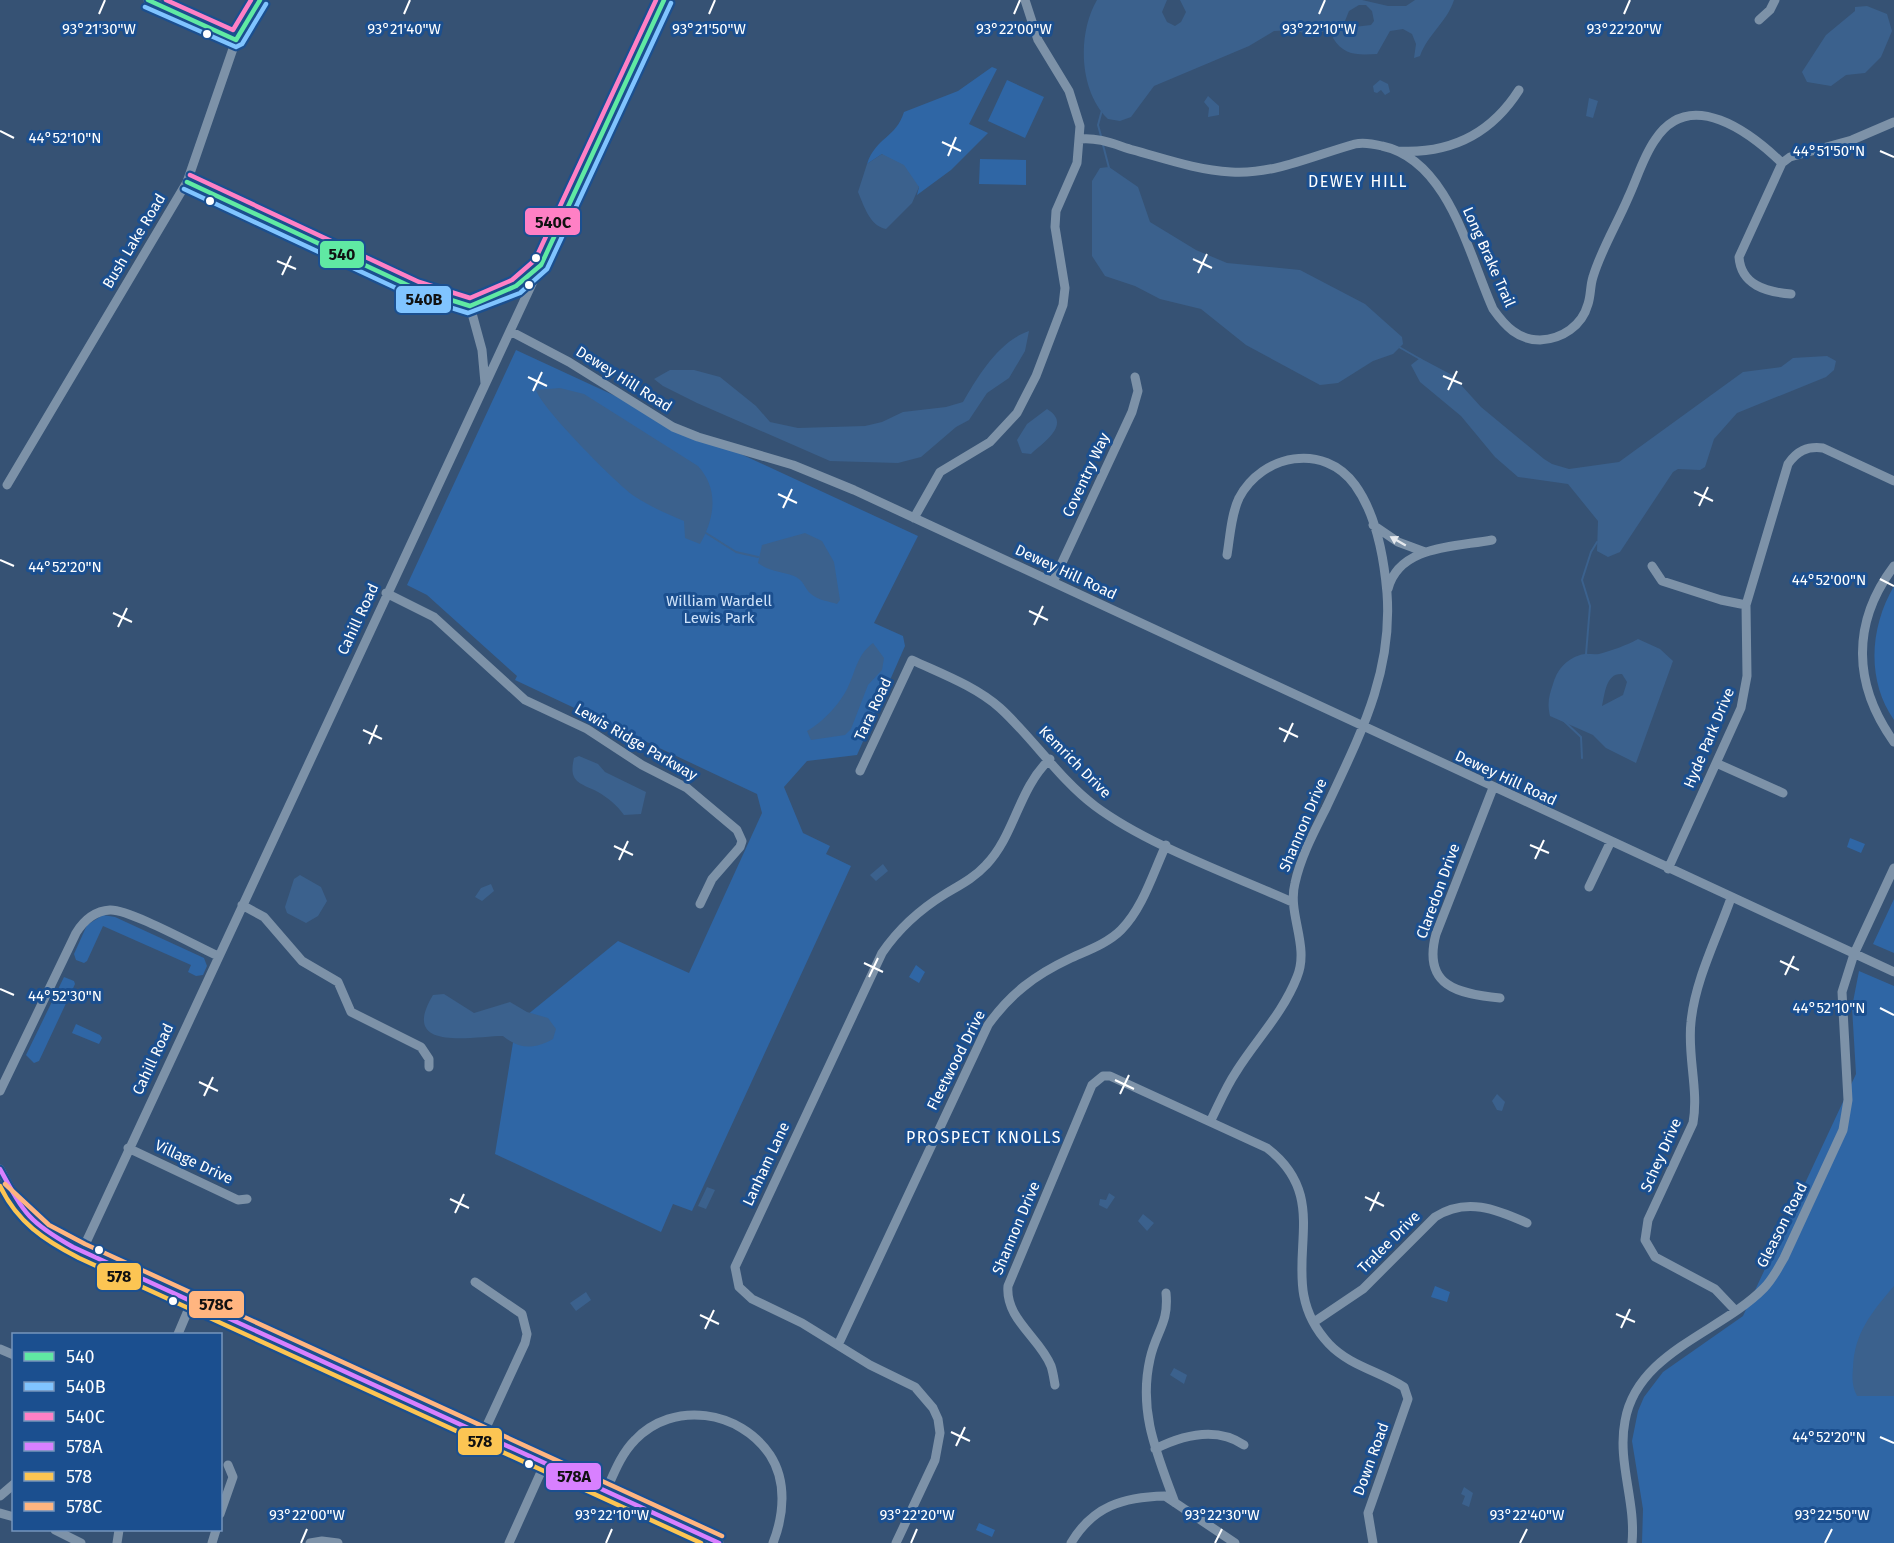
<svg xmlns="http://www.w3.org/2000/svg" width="1894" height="1543" font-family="'Fira Sans',sans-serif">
<rect width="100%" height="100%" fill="#365274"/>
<path fill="#2f66a5" d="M992 67 997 69 969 124 988 133 951 170 917 195 919 187 882 154 867 164C876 137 896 138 904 112L958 91Z
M1007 80 1044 97 1025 138 988 121Z
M980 159 1026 160V185L979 184Z
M516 350 918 536 874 623 903 636 905 646 857 755 807 761 784 787 803 833 830 846 826 854 851 866 692 1211 673 1204 661 1232 495 1154 516 1024 618 941 689 973 762 813 757 794 515 680 517 676 427 595 407 585Z
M1894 586V720C1866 680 1870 627 1894 586Z
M1850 838 1865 844 1861 853 1847 847Z
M1894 899V953L1873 944Z
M103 915 115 917 204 958 207 966 203 975 196 976 188 972 191 965 103 926 87 961 84 963 76 960 74 954 87 925Z
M916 965 925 972 919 983 909 977Z
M1859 971 1894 986V1543H1642L1643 1509 1632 1441 1638 1411 1644 1397 1663 1372 1743 1316 1856 1074 1852 1007Z
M64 977 74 981 75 984 39 1061 34 1063 26 1055Z
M76 1024 100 1035 102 1038 99 1044 72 1033Z
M1435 1286 1450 1292 1447 1302 1431 1297Z
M979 1523 995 1530 992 1537 976 1530Z"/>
<path fill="#3b618d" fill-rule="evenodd" d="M1097 0H1167L1162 12 1167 22 1175 26 1181 22 1186 12 1180 0H1362L1388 6H1406L1415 0H1454C1447 22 1428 34 1420 56L1414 58 1416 44 1412 34 1403 29 1390 31 1377 54C1358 55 1344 56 1333 38L1335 29 1308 35 1295 30 1274 31 1249 46 1154 86 1131 117 1120 121 1108 119C1079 91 1077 34 1097 0ZM1359 5H1366L1372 11 1374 21 1371 25 1354 27 1345 21 1349 11Z
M1867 6 1887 14 1892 31 1881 57 1865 73 1846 75 1831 86 1807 82 1802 72 1826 35 1855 11V7Z
M1380 80 1388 84 1390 92 1385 95 1381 90 1377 93 1374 92 1373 86Z
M1208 96 1219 106V115L1208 117 1209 108 1204 102Z
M1589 98 1598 101 1593 118 1586 116Z
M882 154 904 165 919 187 912 203 886 229C870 226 864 206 858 192L867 164Z
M1109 167 1138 187 1150 222 1196 250 1227 263 1300 270 1365 304 1402 337 1403 344 1393 354 1373 361 1338 383 1320 385 1246 345 1201 309 1160 299 1135 286 1105 276 1092 256V181L1100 168Z
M1029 331 1025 351 1009 378 987 393 969 420 956 427 921 457 898 463 830 461 697 403 663 386 654 379 670 370H694L720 377 756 406 770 422 798 428 865 426 882 422 903 412 946 407 963 402C978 376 999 341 1029 331Z
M1827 356 1836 361 1834 370 1826 377 1737 413 1714 439 1705 467 1700 470 1678 469 1673 472 1620 552 1608 557 1597 551 1598 521 1568 484 1518 477 1495 457 1461 416 1420 382 1411 365 1420 358 1452 375 1481 407 1544 459 1552 464 1569 469 1619 462 1743 372 1781 367 1793 358Z
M560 388 584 394 698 466C719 489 715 518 700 544L685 538 684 521C667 514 649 506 634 496 616 483 542 409 536 390Z
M1047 409C1072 424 1044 442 1031 454L1022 453 1017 440 1027 424Z
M805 533 822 541 834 562 840 600 837 604C829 601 819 601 811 594 804 588 804 580 794 576 781 571 770 572 758 563L762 545Z
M1638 639 1660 649 1673 661 1636 763 1606 748 1593 735 1550 716C1547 703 1549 696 1553 684 1557 670 1565 660 1580 655 1586 653 1593 655 1599 654 1610 651 1628 645 1638 639ZM1622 674 1627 682 1623 695 1602 706C1605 693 1606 673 1622 674Z
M873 643 884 658 882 670 868 685 851 729 845 735 811 740 807 731C823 722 840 704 848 687 856 670 857 655 873 643Z
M579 756 598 764 605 772 646 792 641 814 624 815C617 805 608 798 598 792 580 783 568 783 574 758Z
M883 864 888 871 876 881 870 875Z
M300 875 321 887 327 901 318 916 306 923 287 913 285 907 294 879Z
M491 884 494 891 482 901 475 897 481 888Z
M444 994 474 1013 510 1002 527 1012 548 1018 556 1029 553 1039C535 1049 520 1050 503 1036 473 1036 398 1053 433 995Z
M1497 1094 1505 1102 1502 1111 1497 1110 1492 1101Z
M707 1187 715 1190 706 1209 698 1206Z
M1109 1193 1115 1197 1107 1209 1099 1205 1100 1199 1106 1200Z
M1143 1214 1154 1223 1147 1231 1138 1221Z
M1894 1286V1396H1857C1852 1387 1852 1378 1853 1368 1854 1333 1872 1312 1894 1286Z
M586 1292 591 1300 576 1311 570 1303Z
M1174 1368 1187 1375 1184 1384 1170 1375Z
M1464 1487 1473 1493 1469 1507 1462 1504 1465 1496 1461 1494Z"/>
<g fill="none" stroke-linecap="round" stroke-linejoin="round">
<path stroke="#3b618d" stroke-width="2" d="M1101 136 1098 125 1102 110
M1103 145 1109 168
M1399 347 1420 359
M706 533 736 552 758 557
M1589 656 1586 654 1590 606 1582 580 1591 552 1597 542
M1564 721 1581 737 1582 758"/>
<path stroke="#7d92a8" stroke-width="9" d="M148 0 236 40
M1759 20 1770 10 1775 0
M1080 139C1099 137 1116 145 1133 150 1166 159 1197 170 1231 172 1273 175 1315 155 1355 144 1363 142 1374 144 1382 146 1449 160 1469 256 1493 309 1505 326 1518 340 1540 340 1562 339 1582 326 1588 304 1591 295 1590 286 1593 277 1601 250 1617 224 1628 198 1637 179 1643 157 1655 140 1690 86 1751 133 1782 163
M1398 151C1450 154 1491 134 1519 90
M187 182 416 289 470 306 516 286 538 269
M1791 294C1766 292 1741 285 1739 257L1782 163 1790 157 1852 140 1894 122
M470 306 482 350 485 383
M510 331 569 362 673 427 698 437 793 465 854 490 1894 972
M7 485 187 182 236 40 260 0
M914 518 940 472 990 442 1017 413 1036 376 1063 305 1065 288 1055 227 1056 211 1077 163 1080 126 1069 91 1038 40 1025 0
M1373 525 1398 542 1425 552
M1652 566 1662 581 1721 600 1746 605
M1894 566C1851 623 1853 685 1894 742
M1053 582 1132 412 1138 391 1135 377
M1388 589C1399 545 1456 547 1492 540
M386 593 434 617 525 700 587 729 642 765 687 788 737 830 742 841 740 847 712 879 700 904
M1716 763 1783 793
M860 771 912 660C942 674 975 686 1000 708 1033 738 1059 779 1095 806 1147 845 1232 875 1292 902
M1493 788 1436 934C1422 986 1458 994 1500 998
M1668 869 1741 708 1747 676 1746 605 1788 464C1797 451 1807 446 1823 448L1894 481
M1589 887 1610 843
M1731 898C1717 938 1695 980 1691 1022 1687 1055 1699 1090 1693 1123L1648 1220 1645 1240 1655 1257 1715 1289 1735 1310
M242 905 264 917 302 961 338 982 351 1012 421 1047 429 1059V1067
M0 1091 76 933C84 920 94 911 110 910 129 909 196 946 218 956
M1211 1120C1219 1104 1226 1087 1236 1072 1256 1040 1283 1013 1297 977 1310 946 1287 914 1295 883 1301 856 1314 832 1326 808 1359 737 1393 674 1387 593 1384 558 1376 514 1355 485 1324 442 1262 454 1239 498 1231 515 1230 537 1227 555
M128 1148 238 1200 247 1199
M0 1169 18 1203
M0 1189 45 1231 82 1251 719 1543
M82 1251 664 0
M475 1282 522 1314 527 1334 525 1343 483 1434
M1166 1293C1169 1324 1156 1331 1150 1359 1138 1412 1157 1454 1175 1503
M1314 1322 1363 1289 1435 1217C1466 1197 1496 1209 1527 1223
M178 1334 192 1301
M838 1345 988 1025C1010 994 1035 975 1069 959 1086 951 1107 944 1121 930 1143 908 1153 873 1166 845
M0 1349 14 1355
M1055 1385C1054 1379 1053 1372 1051 1366 1040 1338 1005 1319 1008 1286L1092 1085 1103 1076H1110L1267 1148C1343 1206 1266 1277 1329 1344 1350 1366 1379 1371 1404 1387L1408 1399 1368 1513 1373 1543
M1155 1449C1183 1435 1216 1426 1244 1445
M606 1491C614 1473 621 1454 635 1440 673 1400 740 1410 770 1455 787 1481 784 1515 773 1543
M0 1496 14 1484
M0 1513 14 1517
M220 1514 233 1477 228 1465
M55 1530 81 1543
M117 1543 119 1530
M212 1543 216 1530
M310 1543 322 1541 338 1543
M509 1543 545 1463
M896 1543 935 1460 940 1433 938 1419 933 1408 915 1387 870 1365 802 1323 752 1299 739 1287 735 1267 882 953C899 928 919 910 945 894 960 885 974 878 986 865 1015 835 1018 789 1050 759
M1071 1543C1093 1506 1123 1497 1165 1496L1235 1543
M1632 1543C1636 1501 1617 1462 1625 1421 1637 1352 1720 1333 1764 1288 1773 1279 1778 1268 1784 1258L1843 1130 1848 1100 1842 992 1854 954 1894 868"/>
<defs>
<path id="bus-1" d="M148 0 236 40 260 0
M187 182 416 289 470 306 516 286 541 265 664 0"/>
<path id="bus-2" d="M145 7 236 47 242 44 266 4
M184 189 413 296 468 313 520 293 547 269 671 3"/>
<path id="bus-3" d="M166 0 233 30 251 0
M190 175 419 282 470 298 512 280 535 260 656 0"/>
<path id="bus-4" d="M0 1169C24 1213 28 1222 73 1247L719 1543"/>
<path id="bus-5" d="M0 1186C17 1222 44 1240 79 1258L701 1543"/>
<path id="bus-6" d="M5 1184 49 1225 85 1244 722 1536"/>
</defs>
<use href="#bus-1" stroke="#1b4f8f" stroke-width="9"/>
<use href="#bus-2" stroke="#1b4f8f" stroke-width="9"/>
<use href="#bus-3" stroke="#1b4f8f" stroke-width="9"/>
<use href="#bus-4" stroke="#1b4f8f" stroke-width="9"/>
<use href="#bus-5" stroke="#1b4f8f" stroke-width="9"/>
<use href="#bus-6" stroke="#1b4f8f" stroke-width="9"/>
<use href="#bus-1" stroke="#60e9a3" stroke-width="4.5"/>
<use href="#bus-2" stroke="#80c4ff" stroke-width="4.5"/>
<use href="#bus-3" stroke="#ff80c5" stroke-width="4.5"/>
<use href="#bus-4" stroke="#d880ff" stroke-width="4.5"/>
<use href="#bus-5" stroke="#fcc553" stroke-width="4.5"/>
<use href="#bus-6" stroke="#ffb580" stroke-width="4.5"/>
</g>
<defs><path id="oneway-solid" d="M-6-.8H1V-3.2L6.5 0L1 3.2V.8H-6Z" transform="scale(1.5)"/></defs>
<use fill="#e5e9ee" href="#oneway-solid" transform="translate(1398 541) rotate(-150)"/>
<path fill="none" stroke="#fff" stroke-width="2" d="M99 14 105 0M404 14 410 0M709 14 715 0M1014 14 1020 0M1319 14 1325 0M1624 14 1630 0M0 131 14 138M942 142 961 151M1880 151 1894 157M948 156 956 137M1193 259 1212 268M277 261 296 269M1198 273 1207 254M282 275 291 256M1443 376 1462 384M528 377 547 386M1448 390 1457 371M533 391 542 372M1694 492 1713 501M778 494 797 503M1699 506 1708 487M783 508 792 489M0 560 14 566M1880 579 1894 586M1029 611 1048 620M113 613 132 622M1034 625 1043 606M118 627 127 608M1279 728 1298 737M363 730 382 739M1284 742 1293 723M369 744 377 725M1530 845 1549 853M614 846 633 855M1535 859 1544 840M619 860 628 841M1780 961 1799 970M864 963 883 972M1785 975 1794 956M869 977 878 958M0 989 14 995M1880 1008 1894 1015M1115 1080 1134 1089M199 1082 218 1091M1120 1094 1129 1075M204 1096 213 1077M1365 1197 1384 1206M450 1199 469 1208M1370 1211 1379 1192M455 1213 464 1194M1616 1314 1635 1322M700 1315 719 1324M1621 1328 1630 1309M705 1329 714 1310M951 1432 970 1441M1880 1437 1894 1443M956 1446 965 1427M301 1543 307 1529M606 1543 612 1529M911 1543 917 1529M1215 1543 1222 1529M1520 1543 1527 1529M1825 1543 1832 1529"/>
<g fill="#fff" stroke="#1b4f8f" stroke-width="2">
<circle cx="207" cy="34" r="5"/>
<circle cx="210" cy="201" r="5"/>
<circle cx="536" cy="258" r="5"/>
<circle cx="529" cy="285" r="5"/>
<circle cx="99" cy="1250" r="5"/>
<circle cx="173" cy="1301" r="5"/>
<circle cx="529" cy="1464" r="5"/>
</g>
<g text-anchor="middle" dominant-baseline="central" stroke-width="6" stroke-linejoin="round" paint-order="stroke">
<g font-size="15" fill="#fff" stroke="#1b4f8f">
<text transform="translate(134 241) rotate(-59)">Bush Lake Road</text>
<text transform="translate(1489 257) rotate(66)">Long Brake Trail</text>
<text transform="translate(624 379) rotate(32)">Dewey Hill Road</text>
<text transform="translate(1086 475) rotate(-65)">Coventry Way</text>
<text transform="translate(1066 572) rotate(25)">Dewey Hill Road</text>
<text transform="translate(358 619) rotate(-65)">Cahill Road</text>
<text transform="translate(873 709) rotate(-65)">Tara Road</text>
<text transform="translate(1709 738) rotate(-67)">Hyde Park Drive</text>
<text transform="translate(636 742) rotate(30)">Lewis Ridge Parkway</text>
<text transform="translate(1075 762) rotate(45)">Kemrich Drive</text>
<text transform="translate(1506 778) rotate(25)">Dewey Hill Road</text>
<text transform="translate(1303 825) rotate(-67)">Shannon Drive</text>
<text transform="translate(1438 891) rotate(-70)">Claredon Drive</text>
<text transform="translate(153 1059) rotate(-65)">Cahill Road</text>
<text transform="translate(956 1060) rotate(-63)">Fleetwood Drive</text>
<text transform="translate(1661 1155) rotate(-66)">Schey Drive</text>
<text transform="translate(194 1162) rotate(25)">Village Drive</text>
<text transform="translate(766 1164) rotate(-65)">Lanham Lane</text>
<text transform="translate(1782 1225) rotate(-63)">Gleason Road</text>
<text transform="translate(1016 1228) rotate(-67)">Shannon Drive</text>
<text transform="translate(1389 1242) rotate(-45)">Tralee Drive</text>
<text transform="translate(1371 1459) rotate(-70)">Down Road</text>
</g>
<g font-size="15" fill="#cfe3fa" stroke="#1b4f8f">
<text x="719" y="601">William Wardell<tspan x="719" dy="17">Lewis Park</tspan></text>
</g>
<g font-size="16" letter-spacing="1.5" fill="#fff" stroke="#1b4f8f">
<text x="1358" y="181">DEWEY HILL</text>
<text x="984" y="1137">PROSPECT KNOLLS</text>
</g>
</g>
<g font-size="15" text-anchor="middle" fill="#fff" stroke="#1b4f8f" stroke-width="6" stroke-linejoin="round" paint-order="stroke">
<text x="99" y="34">93°21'30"W</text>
<text x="404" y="34">93°21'40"W</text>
<text x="709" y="34">93°21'50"W</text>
<text x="1014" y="34">93°22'00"W</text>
<text x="1319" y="34">93°22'10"W</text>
<text x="1624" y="34">93°22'20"W</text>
<text x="65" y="143">44°52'10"N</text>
<text x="1829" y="156">44°51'50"N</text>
<text x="65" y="572">44°52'20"N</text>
<text x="1829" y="585">44°52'00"N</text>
<text x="65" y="1001">44°52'30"N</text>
<text x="1829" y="1013">44°52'10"N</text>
<text x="1829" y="1442">44°52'20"N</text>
<text x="307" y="1520">93°22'00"W</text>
<text x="612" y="1520">93°22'10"W</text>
<text x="917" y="1520">93°22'20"W</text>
<text x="1222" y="1520">93°22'30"W</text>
<text x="1527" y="1520">93°22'40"W</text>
<text x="1832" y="1520">93°22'50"W</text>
</g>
<g stroke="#1b4f8f" stroke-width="2">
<rect x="524" y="207" width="57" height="29" rx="6" fill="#ff80c5"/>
<rect x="319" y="240" width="46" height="29" rx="6" fill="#60e9a3"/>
<rect x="395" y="285" width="57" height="29" rx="6" fill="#80c4ff"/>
<rect x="96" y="1262" width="46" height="29" rx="6" fill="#fcc553"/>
<rect x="188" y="1290" width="57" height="29" rx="6" fill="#ffb580"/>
<rect x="457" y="1427" width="46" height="29" rx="6" fill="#fcc553"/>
<rect x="545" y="1462" width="57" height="29" rx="6" fill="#d880ff"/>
</g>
<g font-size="16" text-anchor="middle" font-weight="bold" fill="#111">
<text x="553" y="228">540C</text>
<text x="342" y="260">540</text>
<text x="424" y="305">540B</text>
<text x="119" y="1282">578</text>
<text x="216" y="1310">578C</text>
<text x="480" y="1447">578</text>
<text x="574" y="1482">578A</text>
</g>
<rect x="12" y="1333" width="210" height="198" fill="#1b4f8f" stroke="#7695bc" stroke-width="1.5"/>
<rect x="24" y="1352" width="30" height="9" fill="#60e9a3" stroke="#7695bc" stroke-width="1.5"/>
<text x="66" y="1363" font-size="18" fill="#ffffff">540</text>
<rect x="24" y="1382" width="30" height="9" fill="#80c4ff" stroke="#7695bc" stroke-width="1.5"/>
<text x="66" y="1393" font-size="18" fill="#ffffff">540B</text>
<rect x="24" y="1412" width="30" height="9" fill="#ff80c5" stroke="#7695bc" stroke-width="1.5"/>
<text x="66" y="1423" font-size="18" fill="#ffffff">540C</text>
<rect x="24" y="1442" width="30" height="9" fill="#d880ff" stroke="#7695bc" stroke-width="1.5"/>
<text x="66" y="1453" font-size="18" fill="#ffffff">578A</text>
<rect x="24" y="1472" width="30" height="9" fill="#fcc553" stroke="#7695bc" stroke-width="1.5"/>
<text x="66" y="1483" font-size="18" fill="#ffffff">578</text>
<rect x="24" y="1502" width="30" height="9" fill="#ffb580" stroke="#7695bc" stroke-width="1.5"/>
<text x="66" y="1513" font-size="18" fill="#ffffff">578C</text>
</svg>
